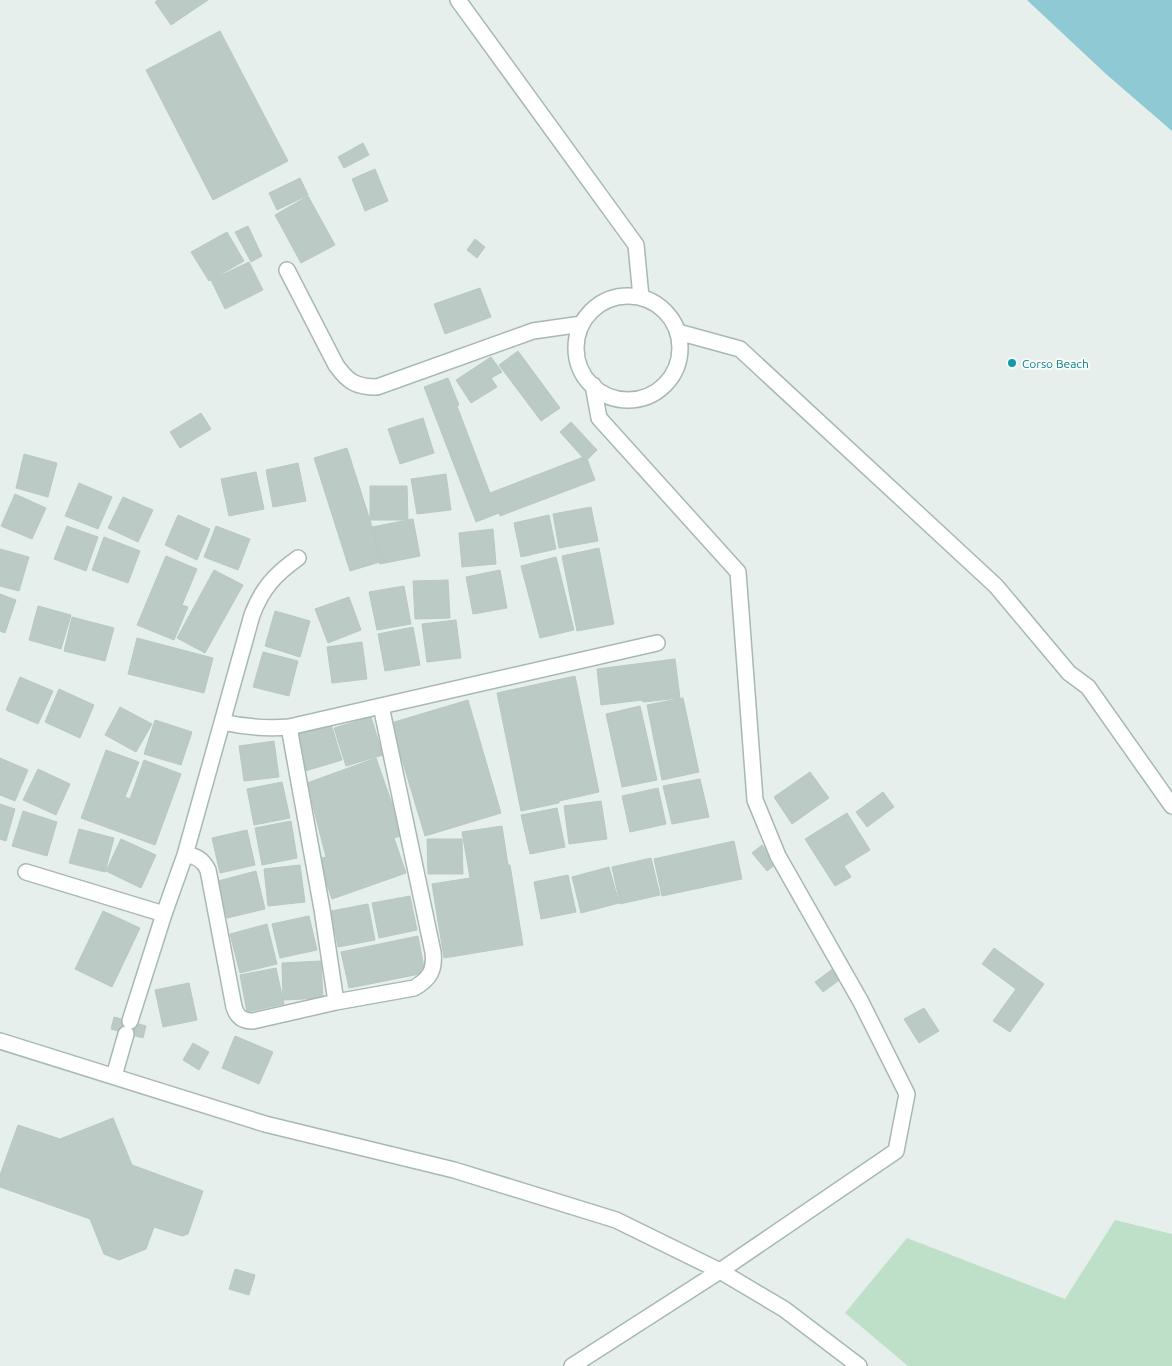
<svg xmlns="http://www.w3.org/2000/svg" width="1172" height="1366" font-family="Ubuntu,sans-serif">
<rect width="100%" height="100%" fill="#e6efeb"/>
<path fill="#bfe0c8" d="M1115 1220 1172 1234V1366H908L845 1313 907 1238 1065 1299Z"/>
<path fill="#8ec9d4" d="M1027 0H1172V131L1106 74Z"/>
<path fill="#bbcac4" stroke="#b8c9c2" d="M158 0H208L171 25 155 2Z
M220 31 288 161 213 200 146 70Z
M363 143 369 155 344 168 338 157Z
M375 169 388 201 365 211 352 179Z
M300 178 308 195 277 210 269 193Z
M308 196 335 245 301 263 275 215Z
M248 226 262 256 251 262 235 232Z
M227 232 244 261 209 281 191 252Z
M475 239 485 247 477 258 467 250Z
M249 262 263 290 225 309 211 280Z
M480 288 491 317 445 334 434 304Z
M518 351 560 408 541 421 499 365Z
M491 357 502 372 491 378 497 387 471 403 456 380Z
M448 378 459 405 457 406 490 493 586 456 595 480 500 516 499 513 476 522 424 387Z
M201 413 211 429 180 448 170 432Z
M423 418 434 453 400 464 388 429Z
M571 422 597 450 586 461 560 432Z
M347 448 383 561 350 571 314 458Z
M24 454 57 463 48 497 16 488Z
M298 463 306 501 273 507 266 470Z
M256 472 264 509 229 516 221 479Z
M446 474 451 510 417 514 411 479Z
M79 483 112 497 98 529 65 516Z
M370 486H407L408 520H370Z
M15 494 46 508 32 539 1 526Z
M123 497 153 510 138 542 108 528Z
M591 507 598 541 559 548 553 514Z
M178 515 210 529 197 560 165 545Z
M549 515 556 549 521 557 514 523Z
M413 519 420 556 380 564 372 527Z
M67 526 98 537 86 571 54 559Z
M216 526 250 539 238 570 204 557Z
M493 529 496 564 462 567 459 533Z
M104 537 140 551 128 583 92 570Z
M599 548 614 624 577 631 562 556Z
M0 549 29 557 19 591 0 586Z
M166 556 197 569 182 605 188 607 174 640 137 625Z
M556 557 574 630 540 638 521 566Z
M214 570 243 585 205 653 177 638Z
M500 570 507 608 473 614 466 577Z
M448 580 450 618 415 619 413 581Z
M404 586 411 624 377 630 369 592Z
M0 594 16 600 5 633 0 631Z
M349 597 361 630 328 643 315 609Z
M38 606 71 615 61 649 29 640Z
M275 611 310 621 300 657 265 646Z
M72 617 114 628 105 661 64 651Z
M456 620 461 658 427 662 422 624Z
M413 627 420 665 385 671 378 634Z
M137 638 213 658 204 693 128 674Z
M362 642 367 679 332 683 327 647Z
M263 652 298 661 289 696 253 687Z
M675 659 680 698 643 702 642 700 601 705 597 669Z
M575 676 599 792 559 801V803L521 811 497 693Z
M20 677 53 691 38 724 6 710Z
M59 689 94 705 80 738 45 722Z
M683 698 699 772 662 780 647 705Z
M468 700 501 813 425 836 391 723Z
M640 706 657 780 622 787 606 714Z
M120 707 152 724 136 752 105 735Z
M371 717 383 755 346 766 334 728Z
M155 720 192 732 181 765 144 754Z
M331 724 342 760 305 771 294 735Z
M274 741 279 777 244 781 239 746Z
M106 750 139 762 125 797 130 799 144 760 181 774 155 845 81 818Z
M0 758 28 770 15 801 0 795Z
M376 758 403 835 394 838 406 873 332 899 318 859 326 857 307 783Z
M38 769 70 784 56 815 23 800Z
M810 772 829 798 792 824 774 797Z
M700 779 709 817 672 824 663 786Z
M282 782 290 818 254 825 247 789Z
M658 788 666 824 630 832 622 796Z
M883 792 894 807 867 827 856 812Z
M601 801 607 839 569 844 564 806Z
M0 804 15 809 6 841 0 839Z
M557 808 565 847 530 854 521 815Z
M23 811 57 822 47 856 12 846Z
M847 813 870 850 844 866 851 877 835 886 805 839Z
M291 821 297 858 262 865 255 828Z
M502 826 508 865H510L523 945 444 958 432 884 470 878 462 832Z
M79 829 114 838 105 872 69 863Z
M247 830 255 865 220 873 212 838Z
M121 839 156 855 141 888 106 871Z
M427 839H462L463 874H428Z
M734 841 742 879 662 896 654 859Z
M762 845 776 864 767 871 752 853Z
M651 858 660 895 620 904 612 867Z
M300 865 305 902 268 906 264 869Z
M609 867 619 903 581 913 572 877Z
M256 871 265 909 227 918 218 881Z
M568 875 576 912 541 919 534 882Z
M410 896 417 930 379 938 372 903Z
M368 904 375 940 338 947 331 911Z
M103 911 140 928 112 987 75 969Z
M309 916 317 950 280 958 272 924Z
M267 924 277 964 240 973 230 934Z
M418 936 425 973 349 988 341 952Z
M994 948 1044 984 1010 1032 993 1021 1016 989 982 964Z
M321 961 323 998 283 1000 282 963Z
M276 968 284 1004 247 1012 240 975Z
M834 968 842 978 823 992 815 982Z
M189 983 197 1020 163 1027 155 990Z
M924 1008 939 1031 919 1043 904 1019Z
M114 1017 146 1026 143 1038 111 1029Z
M235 1036 273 1052 259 1084 222 1068Z
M193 1043 209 1052 199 1070 183 1060Z
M113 1118 132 1165 203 1191 188 1234 182 1236 154 1227 146 1249 119 1260 104 1254 90 1219 0 1187V1175L18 1125 60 1139Z
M235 1269 255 1275 249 1295 229 1289Z"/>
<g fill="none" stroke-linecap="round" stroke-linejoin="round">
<defs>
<path id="minor" d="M458 0 636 245 641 297
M287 270 336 365C348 382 356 387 377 387L533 331 582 324
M576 348a52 52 0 1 1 104 0a52 52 0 1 1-104 0Z
M678 332 740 349 996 586 1069 673 1088 687 1172 806
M222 722C245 727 266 729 289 727L657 643
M289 727 322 909 336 1002
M185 855C196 855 203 860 208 870L234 1007C237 1017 242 1021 253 1021L336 1002 414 988C430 979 435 970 433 952L381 706
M26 872 164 914
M130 1021 164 914 185 855 252 615C262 589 274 575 298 558
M0 1041 265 1124 454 1170 616 1220 720 1271 784 1309 859 1366
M114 1076 126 1034
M572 1366 720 1271 896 1151 907 1094 861 1002 778 856 755 800 738 572 599 418 593 385"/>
</defs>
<use href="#minor" stroke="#a8b8b2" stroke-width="18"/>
<use href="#minor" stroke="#fff" stroke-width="15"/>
</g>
<circle fill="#0f9aa8" stroke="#f7fbf9" stroke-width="2" cx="1012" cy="363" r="5"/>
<g text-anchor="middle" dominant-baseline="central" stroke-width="4" stroke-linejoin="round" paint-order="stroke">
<g font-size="12" fill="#0d838f" stroke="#f7fbf9" text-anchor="start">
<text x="1022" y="363">Corso Beach</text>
</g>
</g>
</svg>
